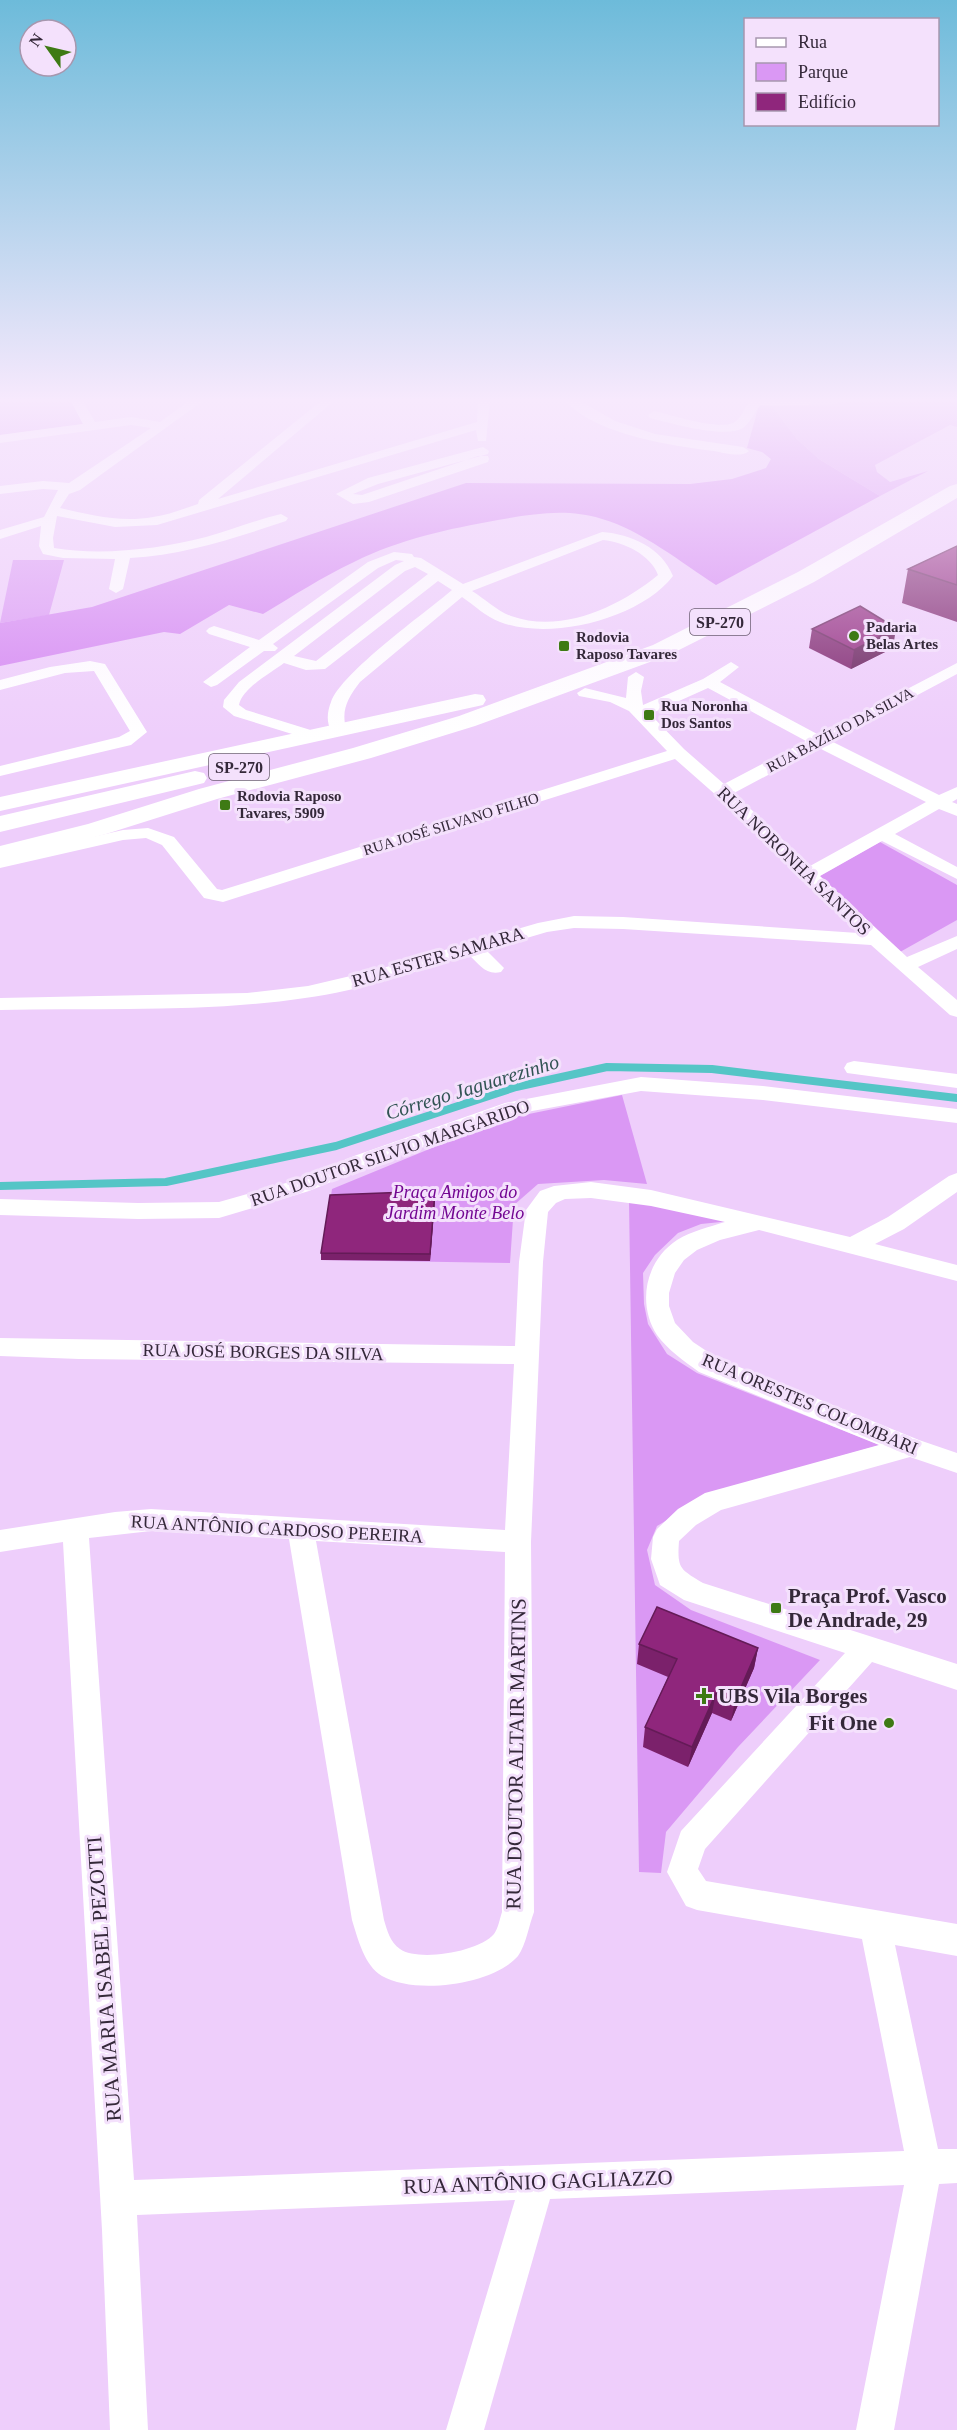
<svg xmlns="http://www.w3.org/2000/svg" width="957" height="2430" font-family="Georgia,serif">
<rect width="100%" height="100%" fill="#eecefb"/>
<path fill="#da98f4" d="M0 401H71L83 424 0 435Z
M849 401H957V427L950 425 875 465 877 472 890 482 928 471 880 496 819 459 797 439 772 406 829 405Z
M13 560H64L49 615 0 623Z
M880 842 957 885V920L900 952 818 877Z
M622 1095 647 1184 604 1180 538 1184 514 1205 510 1263 321 1260 332 1189 500 1120Z
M629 1200 731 1221 701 1224 678 1233 655 1255 643 1273 644 1304 648 1324 667 1354 697 1373 880 1445 715 1492 657 1526 647 1550 655 1585 691 1610 820 1660 738 1747 666 1832 661 1873 639 1872Z"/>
<path fill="#d486f2" d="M759 405 772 406 797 439 819 459 880 496 716 585C682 563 641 530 602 519 566 508 534 514 498 520 448 529 400 539 354 562 322 577 293 596 263 614L229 605 180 634 164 632 0 666V623L92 607 466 483 690 484 732 479 766 468 771 459 762 452 747 448Z"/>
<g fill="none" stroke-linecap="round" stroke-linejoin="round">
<path stroke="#55c5c6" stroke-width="8" d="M0 1186 166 1182 336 1146 516 1087 607 1067 712 1069 957 1098"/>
<path fill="#fff" fill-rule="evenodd" d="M71 401H83L95 422 131 417 160 422 189 401H203L106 471 80 490 69 494 60 508C91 515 121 523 153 517 168 515 183 509 198 504L199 500 321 401H334L218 499 477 422 478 401H490L486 441H478L476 430 157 525 115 527 57 516 53 538 54 548C101 556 160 549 206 537 231 530 256 520 281 514L288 518 286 521C235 538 184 555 130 558L123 589 116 593 109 589 115 559 63 558 43 554 39 546 41 526 0 539V530L44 517 58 490 43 489 0 494V486L43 481 69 483 151 428 131 425 0 443V435L83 424Z
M566 401H580L615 421 655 434 743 447 749 451C742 458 724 453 714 451 672 446 594 434 566 401Z
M749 401H815L809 405H760C755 412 750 423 743 428 724 439 671 423 650 418L648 415 654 411C672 415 716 430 733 423 740 420 746 407 749 401Z
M483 447 489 451 488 454 378 484 353 494 362 495 478 456H488L489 459 488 462 369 502 353 504 336 494 368 478Z
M602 532C631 534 662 548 673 576 640 619 550 641 500 622 486 617 474 605 462 597L360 682C348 698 341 709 346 729L344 732H332C326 723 327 712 331 702 341 673 425 613 452 590L438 581 325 669 306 670 284 663C271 673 242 688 239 705L246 710 317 732 319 735 317 738H305L234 716 223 707 224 700 239 682 395 565 404 561 396 560 378 568 273 644 278 648 275 651H264L217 685 211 687 203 682 250 647 209 634 206 631 209 628 214 626 259 640 368 562 394 552 412 554 414 557 421 558 463 584ZM603 540C624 542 651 555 658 575 619 607 562 634 511 616 497 611 485 599 472 591ZM415 567 428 574 316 661 294 656 405 571Z
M90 661 105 664 147 732 131 745 0 776V766L119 737 130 731 94 671 65 673 0 690V680L50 667Z
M731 662 739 667 720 682 819 735 957 663V674L831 741 939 795 957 787V799L952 802 957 804V816L939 809 895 834 957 867V879L882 841 820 876 907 957 957 936V949L918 967 957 1000V1017L950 1015 871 945 623 929 574 928 547 932 486 950 504 968 501 972C486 976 479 964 469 955 415 971 361 991 305 998 206 1013 101 1008 0 1010V998L247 993 308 986 376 970 538 923 574 916 623 917 858 933 717 796 675 759 223 902 204 898 162 845 146 838 123 840 0 868V858L123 830 148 828 174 837 217 889 222 890 667 751 629 711 610 702 579 696 577 693 585 688 626 698 628 677 636 672 644 677 641 691 643 705 703 679ZM708 688 806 741 724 784 684 749 650 714ZM819 748 926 802 810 866 734 793Z
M854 1061 957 1074V1088L847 1073 844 1068 847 1063Z
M641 1077 763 1086 957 1109V1123L763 1100 641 1091 516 1114 370 1166 309 1191 219 1218 138 1219 0 1215V1199L138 1203 219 1202 293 1181 354 1156 505 1103Z
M957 1173V1192L904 1229 875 1244 957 1265V1281L759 1230 720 1240 697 1250 684 1260 675 1273 669 1293V1306L675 1323 693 1342 717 1358 919 1440 957 1453V1473L910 1457 721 1510 696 1525 679 1541C677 1569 680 1569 703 1583L957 1664V1690L872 1662 705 1849 698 1869 706 1881 957 1924V1956L895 1945 938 2149H957V2183L939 2184 894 2430H856L904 2185 550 2199 484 2430H446L515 2200 137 2215 148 2430H110L102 2230 63 1542 0 1552V1530L115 1512 151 1509 505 1530 514 1364 79 1359 0 1356V1338L515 1346 519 1262 526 1210 540 1191 554 1186 591 1182 651 1190 850 1237 888 1217 949 1176ZM591 1198 651 1206 725 1222C709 1227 692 1231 677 1240 645 1261 637 1304 657 1335 668 1350 684 1361 699 1372L879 1445 705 1493 678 1509 657 1529 653 1537 651 1559 660 1585 684 1600 845 1653 681 1831 667 1872 686 1906 697 1910 862 1939 904 2151 134 2180 89 1538 151 1531 289 1539 352 1920C358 1939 364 1965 382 1976 415 1995 493 1985 518 1956 526 1945 529 1925 534 1912L531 1542 543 1262 548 1212 556 1203 565 1199ZM316 1541 505 1552 502 1912C500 1918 498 1929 494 1934 479 1952 418 1962 400 1949 390 1942 387 1930 384 1920Z"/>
<path fill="#fff" fill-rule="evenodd" d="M475 694 483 695 486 700 483 705 0 811V797Z"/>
<path fill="#fff" fill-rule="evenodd" d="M957 484V498L814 582 669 655 475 726 371 758 217 799 106 834 0 862V846L88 824 199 789 353 748 459 716 653 645 798 572 950 486Z
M195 771 204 773 207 778 204 783 0 832V816Z"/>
</g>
<path fill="#7b216b" d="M957 546V622L902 603 908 569Z
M812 629 893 648 851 669 809 648Z
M435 1199 430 1261 321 1260V1253Z
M639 1644 758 1648 754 1668 731 1721 712 1713 688 1767 643 1747 645 1727 668 1677 637 1664Z"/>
<path fill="#641b57" d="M896 628 893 648 851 669 854 650Z
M435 1191V1199L430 1261V1254Z
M758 1648 754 1668 731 1721 735 1701Z
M716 1693 712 1713 688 1767 692 1747Z"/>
<path fill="#8f267c" stroke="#641b57" stroke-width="1.5" d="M957 546V585L908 569Z
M860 606 896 628 854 650 812 629Z
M435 1191 430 1254 321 1253 330 1195Z
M657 1607 758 1648 735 1701 716 1693 692 1747 645 1727 677 1659 639 1644Z"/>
<linearGradient id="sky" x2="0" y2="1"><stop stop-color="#6dbbda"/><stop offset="0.54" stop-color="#f7e9fd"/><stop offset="1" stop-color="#f7e9fd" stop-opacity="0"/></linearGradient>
<rect width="957" height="741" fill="url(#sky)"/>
<g fill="#3e7a14" stroke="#f4e1fc" stroke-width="2">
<circle cx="854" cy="636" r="6"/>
<rect x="558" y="640" width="12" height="12" rx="3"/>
<rect x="643" y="709" width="12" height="12" rx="3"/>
<rect x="219" y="799" width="12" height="12" rx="3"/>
<rect x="770" y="1602" width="12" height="12" rx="3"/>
<path d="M701 1687h6v6h6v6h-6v6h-6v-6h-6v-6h6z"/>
<circle cx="889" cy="1723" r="6"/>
</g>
<g text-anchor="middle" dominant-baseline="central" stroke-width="6" stroke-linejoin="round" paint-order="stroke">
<g font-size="15" font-weight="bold" fill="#342839" stroke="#f4e1fc" text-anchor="start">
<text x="866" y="627">Padaria<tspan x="866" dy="17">Belas Artes</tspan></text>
<text x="576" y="637">Rodovia<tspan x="576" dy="17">Raposo Tavares</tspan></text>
<text x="661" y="706">Rua Noronha<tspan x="661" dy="17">Dos Santos</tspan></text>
<text x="237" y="796">Rodovia Raposo<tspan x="237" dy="17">Tavares, 5909</tspan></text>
</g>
<g font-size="15" fill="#342839" stroke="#f4e1fc">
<text transform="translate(840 730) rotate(-28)">RUA BAZÍLIO DA SILVA</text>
<text transform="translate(451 824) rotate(-17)">RUA JOSÉ SILVANO FILHO</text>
</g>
<g fill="#f4e1fc" stroke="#6e6074" stroke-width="1.5">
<rect x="690" y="609" width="60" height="26" rx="4.5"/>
<rect x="209" y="754" width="60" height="26" rx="4.5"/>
</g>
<g font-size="16" font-weight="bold" fill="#342839">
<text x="720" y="622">SP-270</text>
<text x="239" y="767">SP-270</text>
</g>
<g font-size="18" fill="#342839" stroke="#f4e1fc">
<text transform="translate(794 861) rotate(44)">RUA NORONHA SANTOS</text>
<text transform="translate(438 957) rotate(-16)">RUA ESTER SAMARA</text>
<text transform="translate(390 1153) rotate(-19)">RUA DOUTOR SILVIO MARGARIDO</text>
<text transform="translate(263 1352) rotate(1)">RUA JOSÉ BORGES DA SILVA</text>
<text transform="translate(810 1404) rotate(23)">RUA ORESTES COLOMBARI</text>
<text transform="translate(277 1529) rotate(3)">RUA ANTÔNIO CARDOSO PEREIRA</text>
</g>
<g font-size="18" font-style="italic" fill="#730692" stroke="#f4e1fc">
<text x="455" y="1192">Praça Amigos do<tspan x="455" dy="21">Jardim Monte Belo</tspan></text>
</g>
<g font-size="20" font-style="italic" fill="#315353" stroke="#f4e1fc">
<text transform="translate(472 1087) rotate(-17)">Córrego Jaguarezinho</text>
</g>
<g font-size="21" font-weight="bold" fill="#342839" stroke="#f4e1fc" text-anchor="start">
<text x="788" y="1596">Praça Prof. Vasco<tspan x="788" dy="24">De Andrade, 29</tspan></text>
<text x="718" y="1696">UBS Vila Borges</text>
<text x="877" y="1723" text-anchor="end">Fit One</text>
</g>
<g font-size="21" fill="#342839" stroke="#f4e1fc">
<text transform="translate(516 1754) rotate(-89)">RUA DOUTOR ALTAIR MARTINS</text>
<text transform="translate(104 1979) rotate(-94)">RUA MARIA ISABEL PEZOTTI</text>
<text transform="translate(538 2182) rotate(-2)">RUA ANTÔNIO GAGLIAZZO</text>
</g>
</g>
<rect x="744" y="18" width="195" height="108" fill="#f4e1fc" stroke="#a797ae" stroke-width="1.5"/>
<rect x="756" y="38" width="30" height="9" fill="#ffffff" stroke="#a797ae" stroke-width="1.5"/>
<text x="798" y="48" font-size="18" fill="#342839">Rua</text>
<rect x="756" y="63" width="30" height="18" fill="#da98f4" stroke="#a797ae" stroke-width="1.5"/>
<text x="798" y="78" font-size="18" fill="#342839">Parque</text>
<rect x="756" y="93" width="30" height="18" fill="#8f267c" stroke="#a797ae" stroke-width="1.5"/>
<text x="798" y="108" font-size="18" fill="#342839">Edifício</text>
<g transform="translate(48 48) rotate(304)"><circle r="28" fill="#f4e1fc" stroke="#a797ae" stroke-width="1.5"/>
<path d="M0-4.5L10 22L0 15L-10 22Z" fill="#3e7a14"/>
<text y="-9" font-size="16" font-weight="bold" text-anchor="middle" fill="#342839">N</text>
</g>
</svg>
